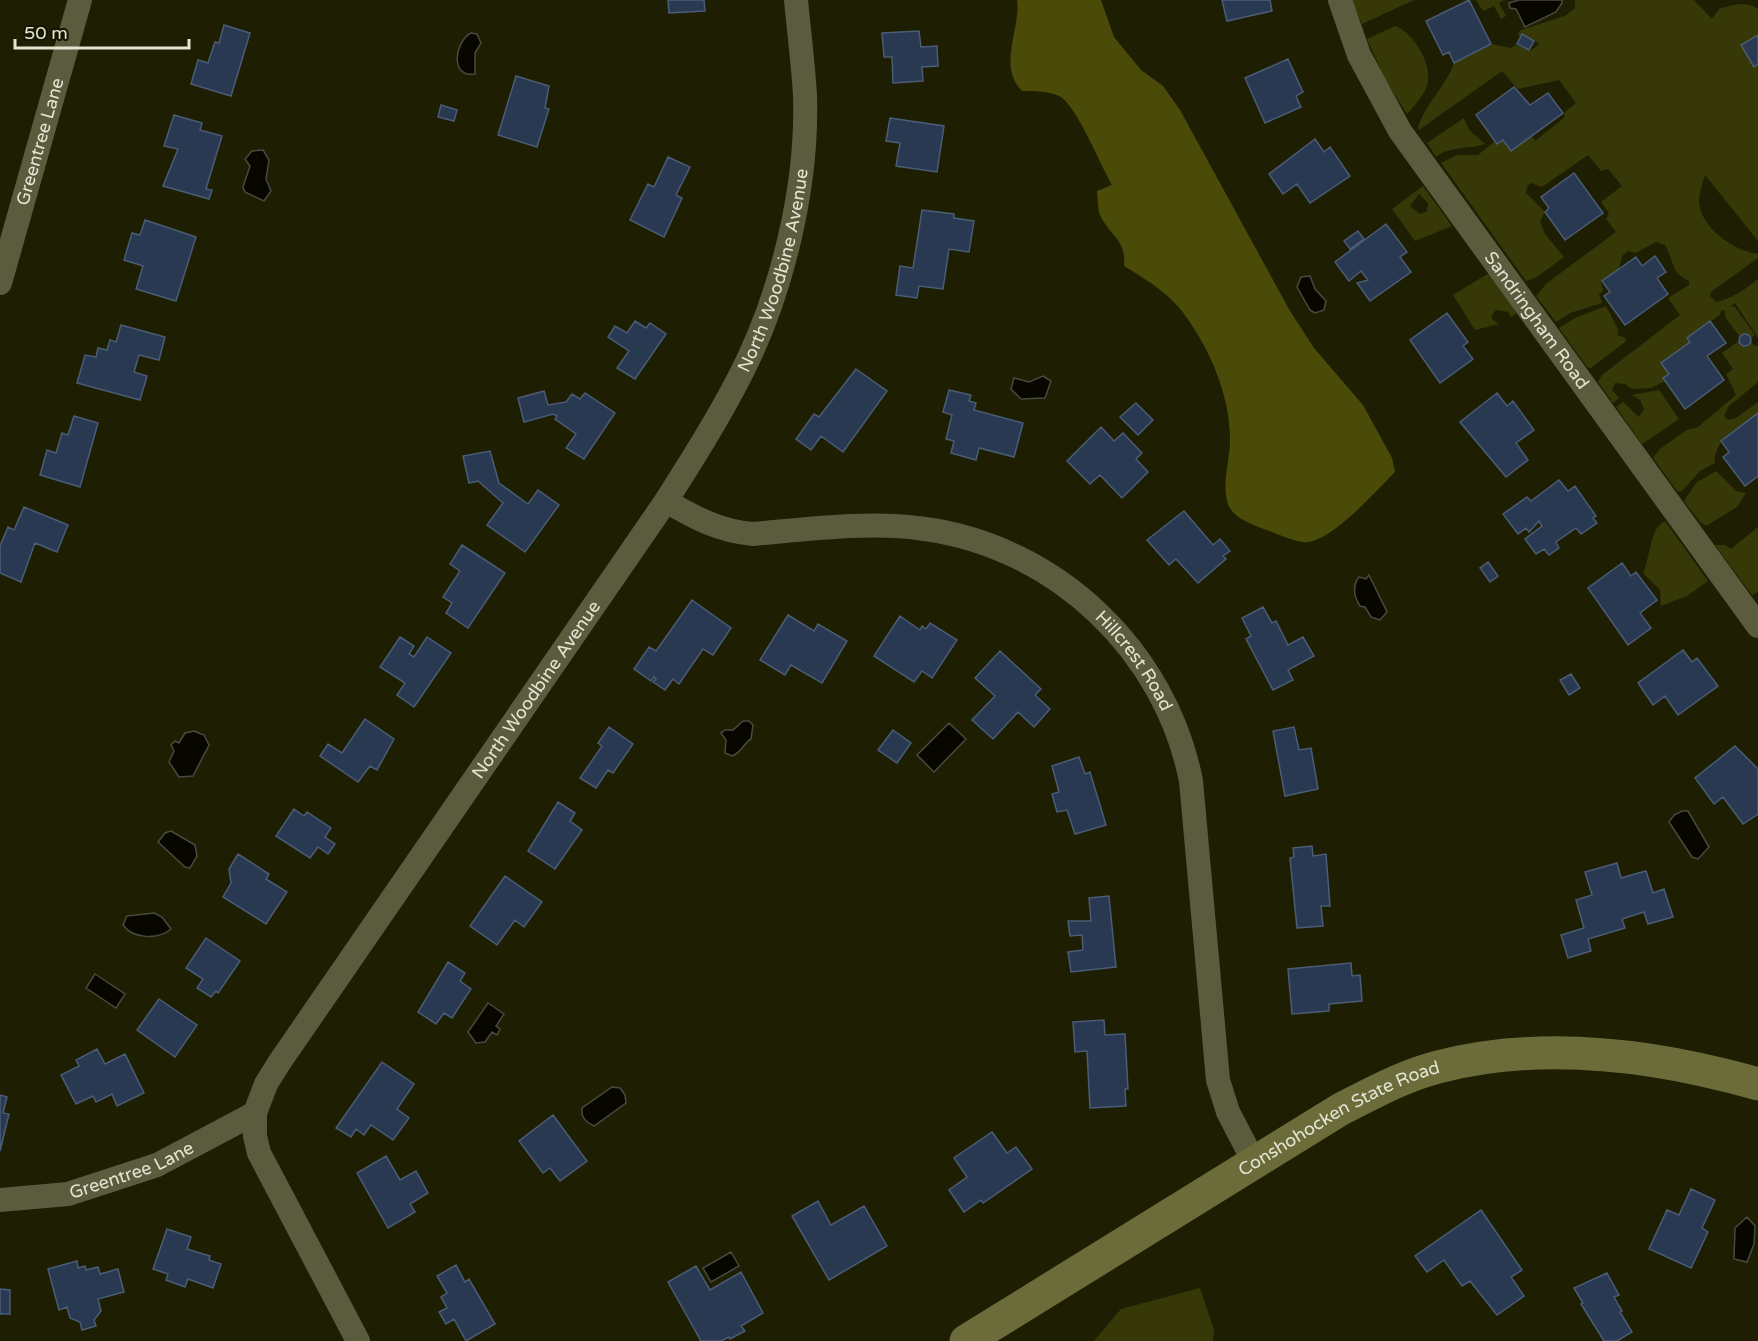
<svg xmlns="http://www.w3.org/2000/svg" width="1758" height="1341" font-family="'Varela Round',sans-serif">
<rect width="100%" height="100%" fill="#1e1f02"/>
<path fill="#373808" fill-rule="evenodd" d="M1352 0H1414L1362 24Z
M1476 0H1504L1499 3 1506 16 1501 19 1494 6 1483 11Z
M1575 0H1694L1712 19 1719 9C1733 5 1745 0 1758 9V35L1741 45 1753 66 1758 64V241L1705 175C1703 182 1699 194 1699 202 1701 229 1735 251 1758 254V258L1711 292 1710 296 1716 302C1732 299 1745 289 1758 279V338L1735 303 1729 307 1734 306 1755 335 1751 338 1753 345 1758 346V382L1729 406 1724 416 1728 420 1736 418 1758 402V413C1740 427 1713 439 1715 463L1700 471 1682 491 1678 492 1653 458 1660 449 1687 430 1698 427 1736 395 1726 374 1733 369 1722 353 1739 341 1740 345 1747 347 1751 342 1750 336 1743 334 1740 337 1725 317V311L1721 310 1720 315 1687 338 1690 342 1661 363 1669 374 1663 378 1665 381 1651 388 1632 389 1625 384 1615 383 1612 390 1619 398 1613 403 1598 382 1602 375 1680 315 1668 298 1689 285V281C1670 272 1675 262 1665 245L1656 242 1636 253 1628 251 1622 256 1619 269 1601 282 1603 291 1599 294 1602 303 1570 313 1556 322 1536 296 1547 283 1616 232 1606 219 1609 213 1601 202 1622 186 1608 169 1601 171 1588 155 1542 187 1531 183 1527 186 1526 193 1545 212 1540 221 1545 234 1564 257 1537 277 1526 281 1441 163 1457 155H1478L1495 141 1497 144 1503 140 1511 151 1532 136 1535 141 1565 117 1564 113 1576 103 1559 80 1518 89 1502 71 1419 130 1418 127C1426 103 1446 86 1454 63L1491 44 1511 48 1516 45 1530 51 1540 44 1522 35 1520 38 1518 33 1521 30 1565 16 1575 8Z
M1395 26C1413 32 1431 62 1428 81 1426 94 1415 105 1407 114L1385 79 1367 39Z
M1464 118C1470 136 1473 131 1485 144 1468 150 1451 145 1436 157L1427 143Z
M1423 186 1452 226 1415 241 1392 209ZM1419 194 1428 203 1427 212 1420 214 1410 206Z
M1489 273 1517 313 1511 317 1508 312 1496 310 1492 315V319L1499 324 1475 330 1453 295Z
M1606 306 1618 329 1617 335 1626 338 1625 342 1591 368 1587 367 1559 328 1575 318Z
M1659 390 1679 419 1642 444 1616 407 1623 402 1639 417 1644 409 1640 400 1632 395Z
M1716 471 1736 491 1746 493 1737 507 1706 526 1701 523 1684 501 1696 483Z
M1665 521 1708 581 1687 596 1661 606 1660 590 1643 573C1651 556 1649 529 1665 521Z
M1758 527V592L1752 595 1715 545H1725L1731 549Z
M1200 1288 1214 1330 1213 1341H1094L1121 1309Z"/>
<path fill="#4a4b08" d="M1017 0H1101L1114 37 1141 70 1163 86 1180 110 1290 311 1314 348 1363 405 1392 458 1395 472C1377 490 1328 546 1303 542 1290 540 1276 533 1264 529 1251 524 1233 518 1228 504 1221 482 1231 459 1230 436 1229 395 1211 352 1187 318 1173 296 1146 279 1124 266 1126 241 1114 239 1102 219 1097 211 1098 200 1097 191L1112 185C1101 166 1076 104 1059 96 1047 91 1035 91 1022 91 997 65 1021 30 1017 0Z"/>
<path fill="#070700" stroke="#494a3f" stroke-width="1.5" d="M1519 0H1562V3L1556 12 1525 27 1516 9 1510 8 1509 3Z
M471 33 477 34 481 43 475 53V74C449 78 455 41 471 33Z
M263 150 269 160 266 179 271 191 264 201 245 192 243 187 250 166 245 159 252 151Z
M1310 276 1315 289 1326 301 1324 310 1315 313 1310 310 1297 287 1301 277Z
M1043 376 1051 381 1045 398 1021 399 1011 389 1014 378 1029 382Z
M1369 575 1387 612 1380 620 1371 617 1365 607 1360 606C1354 597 1352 586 1359 577L1366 579Z
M743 721H749L753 725 751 739C743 744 741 753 732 756L725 753 726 740 721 733 725 730H733Z
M949 723 966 739 934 772 917 755Z
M194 731 204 735 209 745 193 776 179 777 169 762 174 751 171 745 175 741 179 743 185 733Z
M1682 811H1688L1709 847 1698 859 1692 857 1669 822 1674 815Z
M171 831 195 845 197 856 190 868 185 867 158 842 165 833Z
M154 913 162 917 171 929C158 940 133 939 123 925L127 916Z
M95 974 125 994 116 1008 86 988Z
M488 1003 504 1014 496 1026 500 1029 497 1035 492 1032 485 1042 476 1043 468 1032Z
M612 1087 620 1088 625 1095 626 1103 594 1126C585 1121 581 1118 582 1108Z
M1747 1217 1755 1226 1754 1244 1747 1262 1734 1259 1735 1228Z
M731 1252 739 1266 711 1282 703 1268Z"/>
<path fill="#293951" stroke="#4b5c76" stroke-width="1.5" d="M668 0H704L705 11 669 13Z
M1222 0H1270L1272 11 1227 21Z
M1469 0 1491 44 1454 63 1449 52 1443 55 1426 21Z
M224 25 250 33 231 96 191 84 198 60 208 63 215 42 219 43Z
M919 31 921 47 937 46 938 66 922 67 923 81 893 83 892 57H884L882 33Z
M1522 34 1534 41 1529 50 1517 44Z
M1758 35V64L1754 67 1741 45Z
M1288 59 1303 92 1296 96 1301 107 1265 123 1245 78Z
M516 76 549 86 545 108 549 109 537 147 498 135Z
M1514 87 1530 105 1548 93 1563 113 1511 151 1503 140 1497 144 1476 115Z
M441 105 457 110 454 121 438 117Z
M174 115 202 123 200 130 222 136 206 189 212 190 209 199 163 186 178 149 164 146Z
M890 118 944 126 937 172 896 166 900 143 886 141Z
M1315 139 1324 152 1330 147 1350 176 1310 203 1297 184 1283 194 1269 174Z
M668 157 690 167 676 195 682 198 664 237 630 220 648 184 654 187Z
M1574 173 1603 213 1565 240 1545 212 1549 208 1541 197Z
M922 210 954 214V218L974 221 969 252 949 249 943 289 919 286 917 298 896 295 900 266 913 268Z
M145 220 196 237 176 301 136 289 143 266 124 260 132 233 140 235Z
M1386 224 1407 252 1400 257 1411 272 1370 301 1357 283 1368 280 1361 271 1349 281 1335 262Z
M1358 231 1364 239 1350 249 1344 241Z
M1655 256 1666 272 1657 278 1668 294 1625 325 1604 296 1610 292 1602 281 1636 257 1642 266Z
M1447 313 1468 342 1463 346 1473 359 1440 383 1410 340Z
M635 321 646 328 650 323 666 334 635 379 617 368 629 351 608 337 615 326 627 333Z
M1710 321 1726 343 1707 356 1724 380 1685 409 1663 378 1669 374 1661 363 1690 342 1687 338Z
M121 325 165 337 159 360 139 355 134 372 147 376 140 400 77 383 85 355 96 357 98 348 107 350 110 340 116 342Z
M1739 340a6 6 0 1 1 12 0a6 6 0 1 1-12 0Z
M856 369 887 391 843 452 821 436 811 450 796 439 814 414 819 417Z
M949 390 971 395 969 401 976 403 974 410 1023 423 1014 457 979 448 976 460 951 453 954 441 946 439 952 415 943 412Z
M544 391 548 405 566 402 572 394 580 399 585 393 615 413 584 459 566 448 576 434 555 419 557 416 553 414 524 422 518 398Z
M1497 393 1507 406 1513 401 1534 430 1516 443 1528 460 1506 477 1460 422Z
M1136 403 1153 420 1138 435 1120 417Z
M1758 413V476L1745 486 1723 457 1729 452 1721 441Z
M74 416 98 423 80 487 40 475 47 450 56 453 62 433 68 435Z
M1101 427 1114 441 1123 433 1142 453 1136 459 1148 472 1122 498 1100 475 1090 484 1067 461Z
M490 451 499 483 528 504 538 490 559 505 525 552 487 525 503 503 478 481 469 483 463 456Z
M1559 480 1568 491 1575 486 1596 516 1593 518 1597 523 1581 534 1576 528 1556 542 1559 548 1549 555 1544 549 1536 554 1525 539 1542 526 1539 521 1529 532 1526 528 1518 534 1503 514 1527 497 1531 501Z
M24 507 68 525 57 552 35 543 21 582 0 573V546L8 527 14 530Z
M1184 511 1213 545 1220 539 1230 551 1223 556 1226 559 1198 583 1176 559 1169 565 1147 540Z
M462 545 505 573 468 628 446 613 452 603 443 597 460 571 450 564Z
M1488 562 1498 576 1490 582 1480 568Z
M1622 563 1631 576 1636 572 1657 600 1640 613 1651 628 1628 645 1588 588Z
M692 600 731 628 713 655 703 649 679 684 673 679 665 690 653 682 656 679 654 677 651 681 634 669 649 647 656 651Z
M1263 607 1272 623 1276 621 1288 645 1303 637 1314 656 1288 670 1293 680 1273 690 1246 639 1251 636 1242 618Z
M788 615 814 631 818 624 847 641 822 683 791 665 785 675 760 660Z
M900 616 920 630 922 626 926 629 930 623 957 640 932 678 922 671 914 682 874 656Z
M400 637 414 646 409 654 414 657 427 637 451 653 414 707 397 695 405 683 380 667Z
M1683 650 1692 662 1697 658 1718 686 1678 715 1665 696 1653 705 1638 683Z
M1000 651 1041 689 1035 695 1050 709 1034 727 1018 712 993 739 972 720 995 696 975 678Z
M1571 674 1580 688 1569 695 1560 680Z
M365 719 394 739 377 770 370 766 358 782 320 756 328 744 342 753Z
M609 727 633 744 613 773 608 770 596 788 580 778 602 746 598 743Z
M1294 727 1299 750 1311 748 1318 789 1285 796 1273 731Z
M893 730 911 743 897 763 878 750Z
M1735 746 1758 769V814L1743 824 1723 797 1714 804 1695 778Z
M1079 757 1085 774 1090 772 1106 825 1075 834 1067 810 1057 812 1052 794 1059 792 1052 766Z
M558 802 575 813 570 821 582 830 555 869 528 851Z
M294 809 304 816 307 812 331 828 325 837 335 844 328 854 318 847 310 858 276 836Z
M1312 846 1313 856 1326 854 1330 906H1321L1323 926 1297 928 1290 858 1294 857 1293 848Z
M238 854 269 874 266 879 287 892 266 924 223 897 231 883 229 869Z
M1617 863 1621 878 1646 871 1653 893 1664 889 1673 917 1648 924 1644 912 1622 919 1625 928 1588 939 1591 951 1568 958 1561 935 1584 928 1576 900 1592 895 1585 872Z
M505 876 542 902 524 927 515 920 497 945 470 926Z
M1109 896 1116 967 1071 972 1068 952 1083 950 1082 935 1070 936 1068 921H1091L1089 898Z
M206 938 240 961 218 993 216 991 211 997 197 988 203 979 186 968Z
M448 962 465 973 460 981 471 989 452 1018 444 1013 436 1024 418 1012Z
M1351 963 1352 976 1360 975 1362 1001 1329 1004V1011L1292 1014 1288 969Z
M159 999 197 1025 175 1057 137 1030Z
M1104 1020 1105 1035 1125 1034 1128 1089H1125L1126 1106 1090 1108 1087 1051 1075 1052 1073 1022Z
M97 1049 105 1064 125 1054 144 1093 117 1106 112 1094 96 1102 93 1096 76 1104 61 1075 79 1066 76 1060Z
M382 1062 414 1084 397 1109 409 1118 393 1140 371 1125 364 1135 356 1129 351 1137 336 1128Z
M0 1095 7 1097 3 1113 9 1114 0 1151Z
M553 1115 587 1161 560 1181 550 1168 543 1173 519 1141Z
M992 1132 1007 1153 1016 1147 1032 1169 983 1203 981 1200 964 1212 949 1190 967 1177 954 1158Z
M386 1156 400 1180 416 1171 428 1193 410 1204 415 1212 388 1228 357 1173Z
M1691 1189 1715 1200 1702 1228 1708 1232 1691 1268 1649 1249 1667 1210 1679 1215Z
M818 1201 831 1225 864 1206 887 1246 829 1280 792 1216Z
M1481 1210 1522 1270 1511 1277 1524 1296 1497 1315 1470 1281 1462 1286 1444 1260 1427 1272 1415 1256Z
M167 1229 191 1237 187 1249 210 1256 209 1260 221 1264 213 1288 188 1279 185 1287 166 1280 168 1274 153 1269Z
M77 1261 78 1268 85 1266 86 1270 98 1267 100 1274 118 1269 124 1292 98 1299 101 1311 94 1320 96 1326 82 1330 80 1322 70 1318 67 1307 59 1310 48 1269Z
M456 1265 465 1282 469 1279 495 1324 466 1341 454 1319 446 1324 439 1312 447 1308 441 1297 447 1293 437 1276Z
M696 1266 710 1290 741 1272 763 1313 741 1326 745 1331 730 1339 729 1337 721 1341H701L668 1282Z
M1607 1273 1619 1295 1614 1297 1622 1311 1620 1312 1632 1332 1617 1341H1604L1581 1304 1583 1303 1574 1288Z
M0 1289 10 1290V1314H0Z"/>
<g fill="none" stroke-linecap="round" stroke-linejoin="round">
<g stroke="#5b5c3e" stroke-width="24">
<path id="s1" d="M1340 0 1359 55 1400 131 1758 626"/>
<path id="s2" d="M0 283 80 0"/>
<path id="s3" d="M666 501C695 518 719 531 753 534 810 529 867 521 925 529 1057 547 1166 652 1191 781L1218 1080 1228 1112 1254 1162"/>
<path id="s4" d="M0 1200 68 1194 157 1165 255 1113"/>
<path id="s5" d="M358 1341 259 1153 255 1136V1113L266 1084 279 1063 666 501C692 460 718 419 740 376 782 295 808 186 805 95 803 63 799 32 796 0"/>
</g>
<path stroke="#6b6c3a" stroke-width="33" id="s6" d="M966 1341 1341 1109C1373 1093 1403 1076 1438 1067 1542 1040 1656 1055 1758 1084"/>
</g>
<g text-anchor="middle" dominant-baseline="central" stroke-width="4.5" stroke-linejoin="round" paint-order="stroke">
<g font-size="18" fill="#e3e5d3" stroke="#151600">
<text stroke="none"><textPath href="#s2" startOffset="147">Greentree Lane</textPath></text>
<text stroke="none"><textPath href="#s5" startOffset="1248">North Woodbine Avenue</textPath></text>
<text stroke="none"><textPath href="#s1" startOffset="378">Sandringham Road</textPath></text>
<text stroke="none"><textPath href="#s3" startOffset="522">Hillcrest Road</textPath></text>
<text stroke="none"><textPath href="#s5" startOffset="762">North Woodbine Avenue</textPath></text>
<text stroke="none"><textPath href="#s6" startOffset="435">Conshohocken State Road</textPath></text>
<text stroke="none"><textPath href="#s4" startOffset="136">Greentree Lane</textPath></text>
</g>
</g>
<path d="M15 39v9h174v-9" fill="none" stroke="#e3e5d3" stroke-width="3"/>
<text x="24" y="39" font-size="18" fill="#e3e5d3" stroke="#151600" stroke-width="4.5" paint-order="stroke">50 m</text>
</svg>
